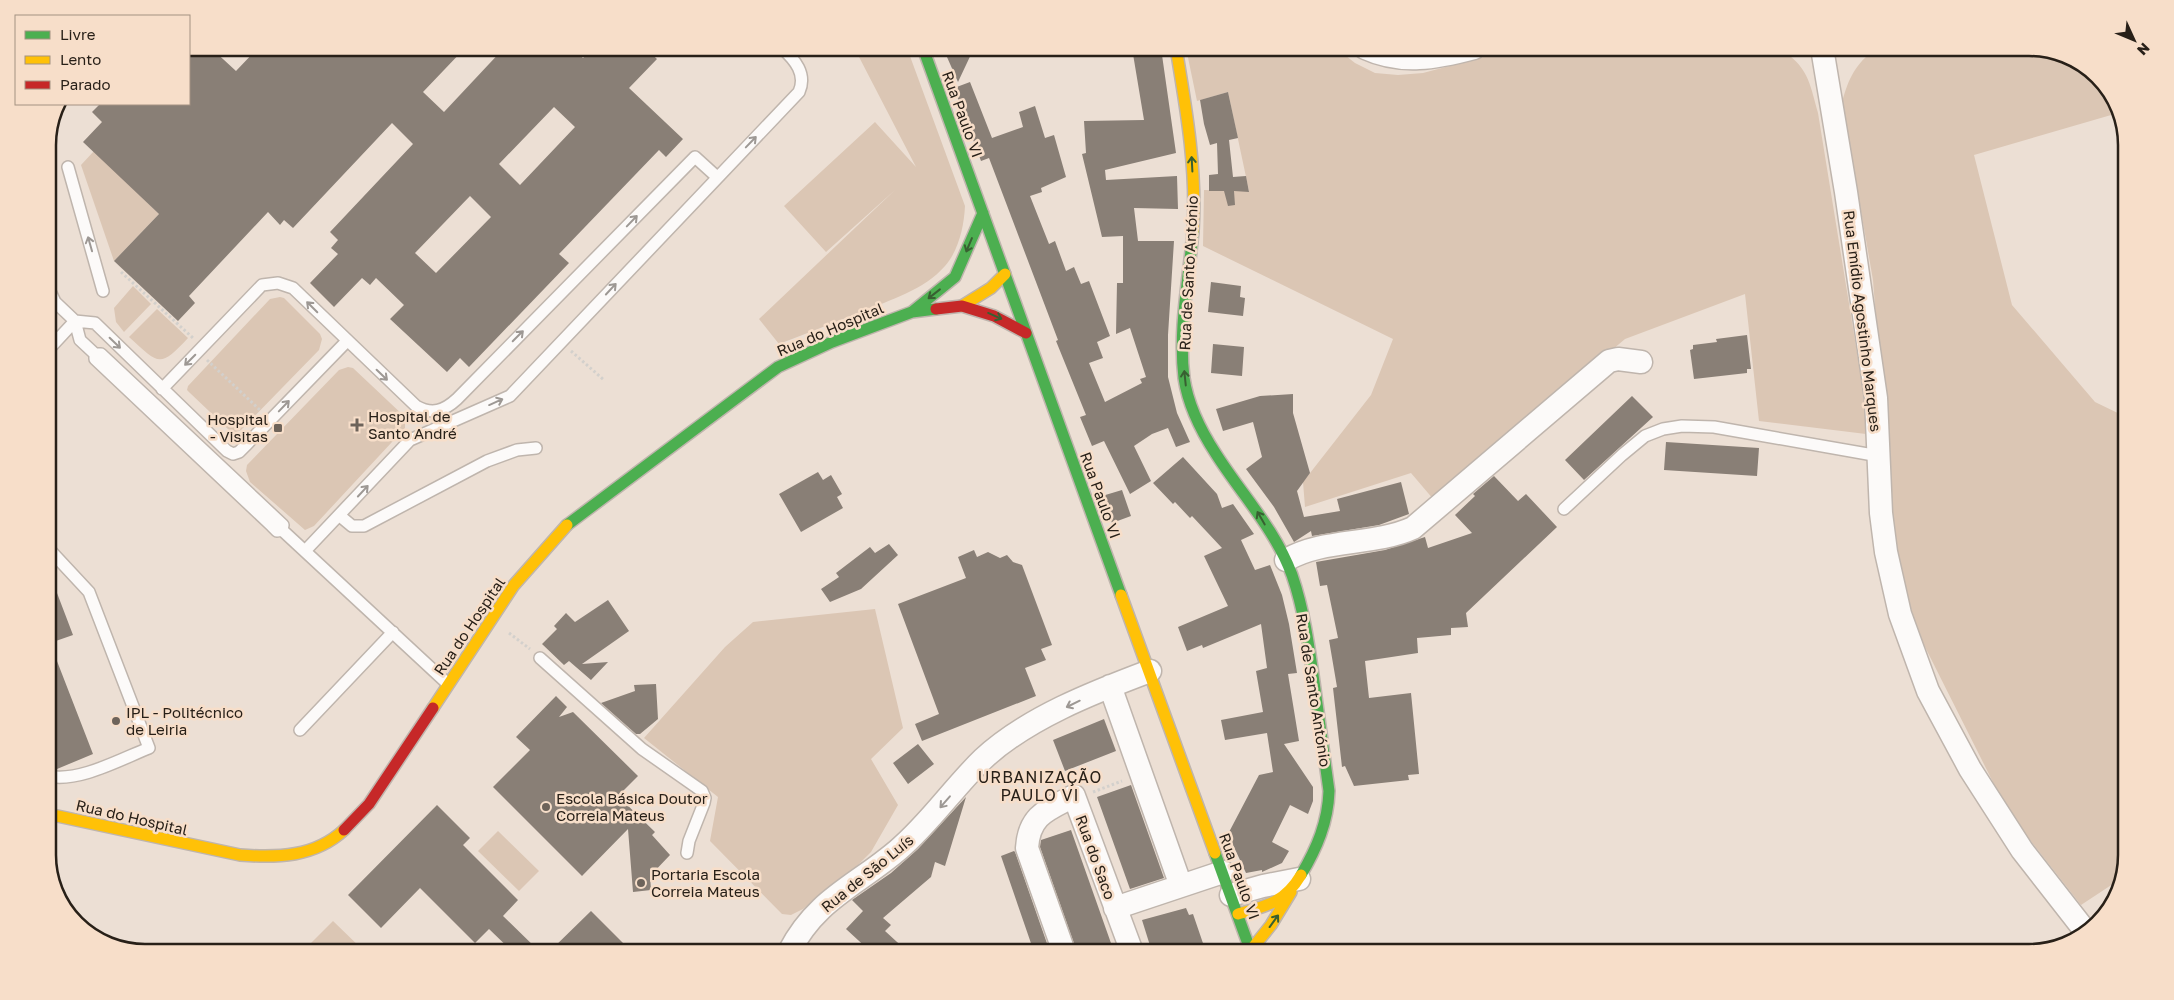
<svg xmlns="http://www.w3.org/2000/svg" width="2174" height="1000" font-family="'Golos Text',sans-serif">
<rect width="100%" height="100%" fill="#ecdfd4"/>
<path fill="#dbc6b4" d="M867 48H907L965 206C964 226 959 250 945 266 924 290 890 300 861 312 834 323 807 333 779 344L759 319 895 190 826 252 784 206 875 122 916 167 858 55Z
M1186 48H1336L1355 63 1375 73 1398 75 1423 73 1517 48H1779C1808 67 1809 80 1818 113L1865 402 1866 434 1759 421 1745 294 1625 339 1434 500 1411 473 1305 507 1303 482 1371 395 1393 339 1203 246 1204 190 1249 191 1228 92 1197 101Z
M1876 48H2029L2067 55 2110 91 2118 113 1974 155 2012 305 2095 402 2126 417V855L2122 878 2081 905 2008 812 1919 635 1902 578 1892 527 1873 280 1842 102C1849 77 1855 65 1876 48Z
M94 151 159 214 114 261 81 165Z
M133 286 151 304 124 332 116 322 114 308Z
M280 297 284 298 320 334 322 339 319 350 241 430 235 433 230 431 190 393 187 390 188 386 270 299Z
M157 309 188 338C159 369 159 364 129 337Z
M348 367 353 368 405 417V428L314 526 305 530 250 482 246 471 247 465 339 370Z
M875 609 903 728 871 759 898 805 871 852 855 868 803 909 791 915 782 914 710 841 718 797 644 738 725 647 753 622Z
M498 831 539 871 519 891 478 851Z
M333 921 365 952H302Z"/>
<path fill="#897f76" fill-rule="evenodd" d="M189 48H211L236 71 258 48H465L423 92 444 112 504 48H572L583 58 594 48H645L657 59 629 88 683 139 666 157 659 150 559 254 569 263 469 367 460 358 447 372 390 319 404 305 376 278 370 285 362 278 334 307 310 283 338 254 331 248 338 240 330 232 413 144 392 123 293 228 284 220 280 225 268 212 189 296 195 303 178 321 114 261 159 214 83 142 102 122 92 112 100 104H189ZM554 107 575 127 520 185 499 164ZM470 196 491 217 436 273 415 253Z
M943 48H974L958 82Z
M1132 48H1161L1176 153 1105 170 1106 180 1177 176 1178 209 1134 208 1138 241H1174L1168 335V377L1177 413 1190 442 1176 447 1168 428 1152 434 1134 446 1151 481 1130 494 1104 441 1092 446 1080 417 1086 415 1056 341 1058 340 989 158 981 161 954 88 970 82 992 138 1023 127 1019 112 1035 106 1045 138 1054 135 1066 177 1041 188 1042 192 1030 196 1049 244 1055 241 1066 271 1074 267 1081 284 1089 281 1110 336 1097 342 1103 358 1089 363 1105 402 1142 383 1140 379 1146 377 1130 328 1116 334 1117 283H1123V236L1102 237 1082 154 1086 153 1084 121 1144 120Z
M1228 92 1238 138 1229 140 1233 177 1246 176 1249 192 1234 191 1235 205 1228 206 1224 191H1209V175L1218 174 1217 143 1210 145 1204 124 1200 100Z
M1211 282 1241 286 1240 297 1245 298 1243 316 1208 312Z
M1747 335 1751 369H1747V373L1694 379 1690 350 1693 349V345L1717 342 1716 339Z
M1213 344 1244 347 1242 376 1211 373Z
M1293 394V413L1310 473 1297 491 1304 517 1340 511 1337 499 1401 482 1409 514 1379 525 1312 536 1311 531 1294 542 1274 507 1246 469 1262 457 1253 422 1223 431 1216 409 1260 396Z
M1632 396 1653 417 1584 480 1565 460Z
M1666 442 1759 448 1757 476 1664 470Z
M1183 457 1217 494 1222 508 1233 504 1254 534 1241 540 1255 570 1270 565 1282 595 1289 624 1297 673 1288 674 1299 741 1284 744 1313 787V801L1308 814 1290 805 1272 842 1289 851 1282 863 1262 872V870L1246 873 1228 834 1259 775 1273 772 1267 733 1225 740 1221 720 1263 712 1256 671 1267 668 1261 624 1203 648 1202 645 1187 651 1178 627 1228 606 1204 556 1222 548 1192 516 1190 518 1175 502 1173 504 1153 483Z
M818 472 823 480 831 475 842 494 837 497 843 508 801 532 779 494Z
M1494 476 1518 501 1526 494 1557 527 1466 613 1468 627 1451 628V635L1417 638 1418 653 1365 661 1369 698 1411 693 1419 774 1408 775 1409 780 1354 786 1345 766 1342 767 1333 688 1337 687 1329 640 1338 638 1327 585 1320 586 1316 562 1385 550 1425 537 1428 548 1472 533 1455 515 1475 496 1473 494Z
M1122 490 1131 516 1112 523 1102 496Z
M889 544 898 555 861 589 830 602 821 589 839 577 836 573 870 547 875 553Z
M974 550 977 557 988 552 1000 558 1007 555 1013 562 1022 565 1052 645 1041 649 1046 660 1025 668 1036 696 922 741 915 724 939 714 898 604 966 578 958 557Z
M48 572H49L73 635 50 643 93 754 57 769H51L48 761Z
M608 600 629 631 582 664 608 662 591 680 569 661 564 665 542 644 557 629 554 626 566 613 575 622Z
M656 684 658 719 640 734H636L601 703 635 691 634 685Z
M556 696 567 707 559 717 573 712 638 776 618 796 655 832 652 835 670 855 650 876 651 890 633 892 628 829 582 876 493 787 530 750 516 737Z
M1104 719 1116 751 1065 771 1053 740Z
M918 744 934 764 908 784 893 763Z
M1131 785 1164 878 1130 889 1097 797Z
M966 797 945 866 935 862 931 877 883 918 891 925 885 931 908 952H871L846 929 863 911 852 900 891 873 918 849Z
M437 805 470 838 463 845 518 900 503 916 540 952H513L489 929 475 943 420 888 381 928 348 895Z
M1071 830 1112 946 1094 952H1077L1040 847 1041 840Z
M1014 851 1015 852 1050 952H1034L1001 856Z
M1186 908 1189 915 1193 914 1206 952H1152L1142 920Z
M591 911 632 952H549Z"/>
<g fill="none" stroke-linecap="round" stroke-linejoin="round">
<defs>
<path id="lane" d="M68 167 103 291
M48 287 55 302 75 321 80 340 95 354V359L272 526 277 531 282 530 448 684
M75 321 95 323 227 451 233 454 239 452 247 444 347 341
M48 350 75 321
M95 354H101L283 525 282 530
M162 389 262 285 278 283 293 288 416 406C432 415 444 411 457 399L695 157 717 177
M1564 509 1622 455 1645 436 1663 429 1682 426 1714 427 1879 456
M340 516 352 526H364L487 461 517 450 536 448
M48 548 89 592 149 748C121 759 78 783 48 776
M305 551 410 440 510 396 799 92C807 74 795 60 782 48
M540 658 642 749 702 791 705 798 704 803 689 841 687 853
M300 730 393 632"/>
<path id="street" d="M1365 48C1402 65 1436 58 1474 48
M1822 48 1846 192 1876 398 1881 513 1886 552 1900 614 1928 691 1970 769 2022 850 2086 932
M1286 560C1324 538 1373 546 1413 528L1609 361 1618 359 1641 362
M1110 686 1181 886
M1231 895 1263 886 1299 879
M1115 908 1223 872
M789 952C816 899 856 886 898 850 930 823 953 788 983 759 1027 718 1094 692 1150 671
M1064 952 1027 848C1029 815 1047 810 1074 796L1132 952"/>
<path id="fast" d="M923 48 1121 595
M1193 231C1189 279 1178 329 1184 378 1188 405 1201 431 1216 454 1242 495 1275 529 1292 575 1304 610 1309 646 1314 682 1319 719 1324 755 1329 791 1328 822 1317 848 1301 875
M912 312 955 277 983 213
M567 525 778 367 832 342 912 312 936 309
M1215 853 1251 952"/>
<path id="slow" d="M1176 48C1186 108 1197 169 1193 231
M962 306 991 288 1005 274
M1121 595 1215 853
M433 708 514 585 567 525
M48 814 240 855C277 858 315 857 344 830
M1238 914C1267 906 1285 902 1301 875
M1251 950 1271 925 1291 892"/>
<path id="jam" d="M936 309 962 306 994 316 1026 333
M344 830 369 804 433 708"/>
</defs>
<use href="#lane" stroke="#bfb5ad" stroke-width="14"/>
<use href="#street" stroke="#bfb5ad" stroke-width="25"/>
<use href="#fast" stroke="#bfb5ad" stroke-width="14"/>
<use href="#slow" stroke="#bfb5ad" stroke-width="14"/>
<use href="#jam" stroke="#bfb5ad" stroke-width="14"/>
<path stroke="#d3d0cc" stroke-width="3" stroke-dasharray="2.5 2.5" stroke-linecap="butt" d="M121 272 193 338
M571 351 604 380
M207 360 261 411
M509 633 530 649
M1093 792 1122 781"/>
<use href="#lane" stroke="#fcfaf9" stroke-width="11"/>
<use href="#street" stroke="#fcfaf9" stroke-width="22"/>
<use href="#fast" stroke="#4caf50" stroke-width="11"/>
<use href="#slow" stroke="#ffc107" stroke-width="11"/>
<use href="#jam" stroke="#c62828" stroke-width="11"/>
</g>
<defs><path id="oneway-shaft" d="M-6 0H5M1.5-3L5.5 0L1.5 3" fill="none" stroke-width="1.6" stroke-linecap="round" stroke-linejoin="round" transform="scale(1.25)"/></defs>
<g stroke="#9d9894">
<use href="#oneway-shaft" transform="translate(751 142) rotate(-46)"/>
<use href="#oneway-shaft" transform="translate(632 221) rotate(-46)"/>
<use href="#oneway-shaft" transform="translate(90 244) rotate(-106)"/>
<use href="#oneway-shaft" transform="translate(611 289) rotate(-47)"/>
<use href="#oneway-shaft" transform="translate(312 307) rotate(-135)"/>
<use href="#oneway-shaft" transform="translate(518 336) rotate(-45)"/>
<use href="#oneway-shaft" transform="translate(115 343) rotate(44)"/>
<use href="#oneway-shaft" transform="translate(190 360) rotate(135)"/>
<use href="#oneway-shaft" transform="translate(382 375) rotate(44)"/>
<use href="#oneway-shaft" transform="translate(496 402) rotate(-24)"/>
<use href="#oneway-shaft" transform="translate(284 406) rotate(-46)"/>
<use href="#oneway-shaft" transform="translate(363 491) rotate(-47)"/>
<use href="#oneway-shaft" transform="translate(1073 704) rotate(154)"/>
<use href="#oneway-shaft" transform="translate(945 802) rotate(131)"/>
</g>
<g stroke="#386031">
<use href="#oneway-shaft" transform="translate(1192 164) rotate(-93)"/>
<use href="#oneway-shaft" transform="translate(969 245) rotate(113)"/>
<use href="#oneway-shaft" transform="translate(934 294) rotate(142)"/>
<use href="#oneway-shaft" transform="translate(995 316) rotate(24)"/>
<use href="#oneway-shaft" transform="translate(1185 378) rotate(-96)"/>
<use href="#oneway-shaft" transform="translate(1261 518) rotate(-120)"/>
<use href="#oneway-shaft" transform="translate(1274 921) rotate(-54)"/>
</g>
<g fill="#6d635a" stroke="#f7dec9" stroke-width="2">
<path d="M354.5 417.5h5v5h5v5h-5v5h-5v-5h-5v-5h5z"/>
<rect x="273" y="423" width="10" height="10" rx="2.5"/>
<circle cx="116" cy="721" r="5"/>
<circle cx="546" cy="807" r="5"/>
<circle cx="641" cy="883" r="5"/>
</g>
<g text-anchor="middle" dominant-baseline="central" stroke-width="5" stroke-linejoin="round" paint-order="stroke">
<g font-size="15" fill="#282018" stroke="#f7dec9">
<text transform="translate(963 114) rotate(70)">Rua Paulo VI</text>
<text transform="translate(1188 273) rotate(-87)">Rua de Santo António</text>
<text transform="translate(1863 321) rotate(83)">Rua Emídio Agostinho Marques</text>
<text transform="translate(830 329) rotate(-23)">Rua do Hospital</text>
<text transform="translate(1101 495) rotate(70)">Rua Paulo VI</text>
<text transform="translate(469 626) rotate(-56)">Rua do Hospital</text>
<text transform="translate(1314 690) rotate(81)">Rua de Santo António</text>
<text transform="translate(132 817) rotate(13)">Rua do Hospital</text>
<text transform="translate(1096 857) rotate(70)">Rua do Saco</text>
<text transform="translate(867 873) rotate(-39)">Rua de São Luís</text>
<text transform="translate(1240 876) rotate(70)">Rua Paulo VI</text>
</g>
<g font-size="15" fill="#282018" stroke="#f7dec9" text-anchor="start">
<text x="368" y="416">Hospital de<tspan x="368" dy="17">Santo André</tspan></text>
<text x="268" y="419" text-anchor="end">Hospital<tspan x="268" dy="17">- Visitas</tspan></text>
<text x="126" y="712">IPL - Politécnico<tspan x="126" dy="17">de Leiria</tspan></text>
<text x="556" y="798">Escola Básica Doutor<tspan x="556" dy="17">Correia Mateus</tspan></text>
<text x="651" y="874">Portaria Escola<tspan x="651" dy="17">Correia Mateus</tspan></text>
</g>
<g font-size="16" letter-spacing="1" fill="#282018" stroke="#f7dec9">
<text x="1040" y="777">URBANIZAÇÃO<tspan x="1040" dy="18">PAULO VI</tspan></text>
</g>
</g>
<path d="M0 0H2174V1000H0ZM145 56H2029A89 89 0 0 1 2118 145V855A89 89 0 0 1 2029 944H145A89 89 0 0 1 56 855V145A89 89 0 0 1 145 56Z" fill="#f7dec9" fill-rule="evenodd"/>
<path fill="none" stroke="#282018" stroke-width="2.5" d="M145 56H2029A89 89 0 0 1 2118 145V855A89 89 0 0 1 2029 944H145A89 89 0 0 1 56 855V145A89 89 0 0 1 145 56Z"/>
<rect x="15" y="15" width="175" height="90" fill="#f7dec9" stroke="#a49282"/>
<rect x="25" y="31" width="25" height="8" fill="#4caf50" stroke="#a49282"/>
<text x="60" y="40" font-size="15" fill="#282018">Livre</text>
<rect x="25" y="56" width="25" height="8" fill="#ffc107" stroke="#a49282"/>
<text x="60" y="65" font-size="15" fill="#282018">Lento</text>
<rect x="25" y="81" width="25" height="8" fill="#c62828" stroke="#a49282"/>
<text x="60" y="90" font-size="15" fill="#282018">Parado</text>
<g transform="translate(2134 40) rotate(134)" stroke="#f7dec9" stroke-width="4" paint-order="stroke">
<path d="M0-4L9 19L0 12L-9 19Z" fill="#282018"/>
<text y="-8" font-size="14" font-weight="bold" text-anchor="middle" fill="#282018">N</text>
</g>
</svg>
